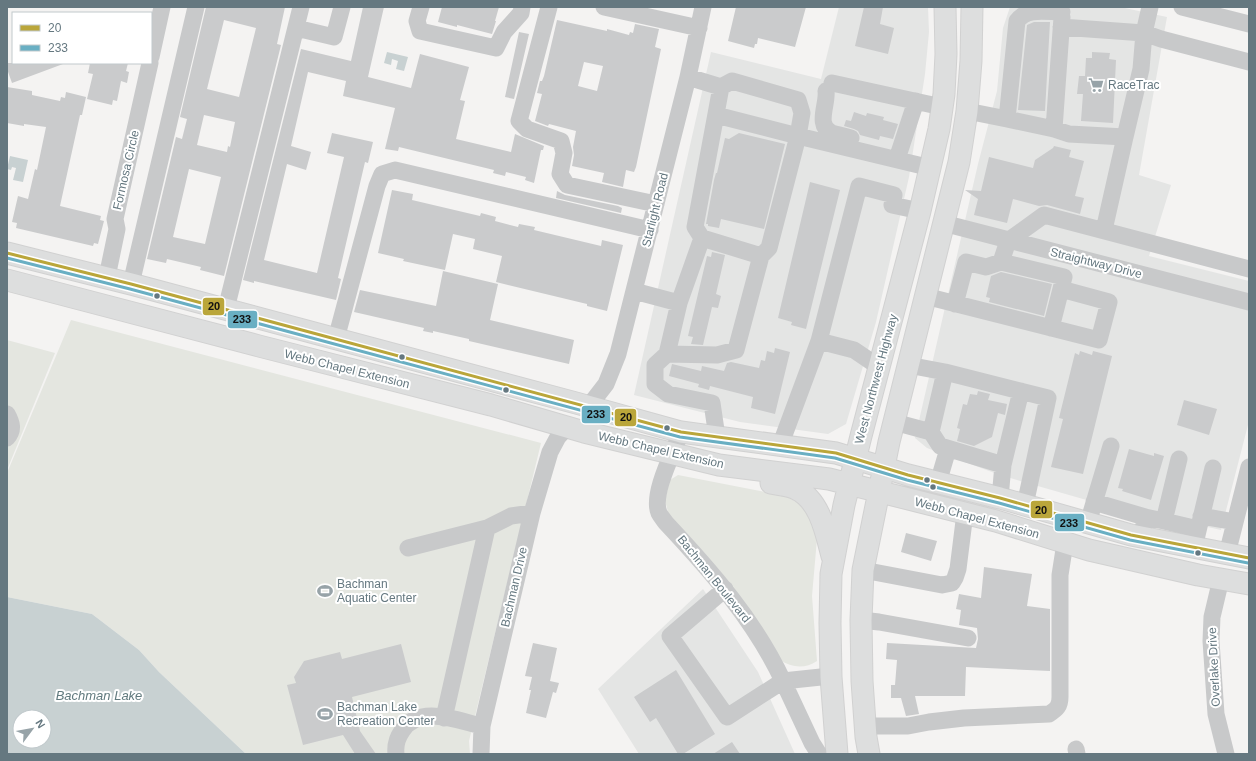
<svg xmlns="http://www.w3.org/2000/svg" width="1256" height="761" font-family="Helvetica,sans-serif">
<rect width="100%" height="100%" fill="#f4f3f2"/>
<path fill="#e4e5e4" d="M839 7H928L929 32 925 74 909 177 876 322 846 424 828 434 740 422 634 395 711 52 821 79Z
M1010 7H1120L1167 17 1139 175 1171 185 1149 256 1249 281V421L1221 530 1083 499 1000 475 927 448 915 438 978 164 997 91 1003 28Z
M703 589 758 672 795 754H639L598 689Z"/>
<path fill="#e4e6e0" d="M71 320 541 443 469 741 470 754H246L159 672 139 650 92 614 7 597V473Z
M7 340 55 353 7 470Z
M678 475 786 496 801 505 813 520 817 539 812 596 817 661C805 669 792 668 780 660L669 516 665 500 670 480Z"/>
<path fill="#c8d1d2" fill-rule="evenodd" d="M387 52 408 57 404 71 396 69 398 61 392 59 391 65 384 63Z
M10 156 28 160 23 182 13 180 16 168 12 167 11 170 7 169Z
M7 597 92 614 139 650 159 672 246 754H7ZM20 717H44V741H20Z"/>
<path fill="#cacbcc" fill-rule="evenodd" d="M206 7H285L277 44 281 45 224 276 200 270 201 267 167 259 166 263 147 259 176 137 182 139 187 119 180 117ZM224 20 256 28 239 97 207 89ZM204 115 235 122 230 147 228 146 227 152 197 145ZM189 169 221 177 205 244 173 237Z
M363 7H384L368 77 411 88 420 54 469 67 460 100 465 101 456 139 511 152 515 134 544 146 543 150H541L534 183 525 180 526 177 506 172 505 176 493 173 494 170 399 147 398 151 385 149 395 108 343 96 346 81 308 72 291 146 311 152 306 170 287 164 264 260 317 273 344 157 327 153 332 133 373 142 368 163 365 162 338 278 341 279 336 300 254 281V283L243 280 301 49 351 61Z
M442 7H499L495 21H496L492 34 457 25V27L438 22Z
M736 7H806L795 47 758 38 757 44H755L754 48 728 41Z
M864 7H883L880 24 894 28 888 54 855 46Z
M557 20 607 31V29L629 35 630 32 633 33 635 24 659 29 655 47 661 49 636 167 634 172 626 170 623 187 602 182 604 173 572 166 574 155 573 147 576 131 549 124 548 126 535 121 542 94 537 93 540 81H542L544 76ZM584 62 603 66 597 91 578 86Z
M1034 22H1050L1045 111 1018 110 1027 25Z
M519 32 529 34 514 99 505 97Z
M1092 52 1110 53 1109 59 1116 60 1113 123 1081 121 1083 94H1077L1079 76H1085L1086 58H1092Z
M7 63H63V64L12 83 7 69Z
M90 63H128L126 71 129 72 127 83 121 81 117 101 113 100 112 105 87 99 93 74 88 73Z
M7 87 32 91V95L60 101 61 97 65 98 66 92 86 97 82 115H80L60 206 101 216 100 220 104 221 98 244 94 243 93 246 16 228 17 223 12 222 18 196 28 199 35 169 37 170 46 127 24 124V126L7 123Z
M854 112 866 116 867 113 884 117 883 120 898 124 893 139 880 136 879 140 860 135 858 131 854 129 844 126 846 120 851 121Z
M739 133 785 144 764 229 721 219 719 228 708 226V224H706L714 180 716 173H717L725 138 729 139Z
M1054 146 1071 150 1069 157 1084 161 1075 196 1084 198 1080 214 1047 205 1039 206 1013 199 1007 223 974 215 978 199 965 190 981 191 989 157 1033 168 1035 160 1053 148Z
M810 182 840 190 806 329 791 325 792 322 778 318Z
M392 190 413 194 412 200 480 216 481 213 496 217 495 221 518 227 519 224 535 227 534 230 601 246 602 240 623 245 607 311 587 306V304L496 282 502 256 473 249 475 239 453 234 445 270 403 261 404 259 378 253Z
M557 191 565 195 618 206 622 208 621 213 556 198Z
M712 252 725 255 716 294 721 296 718 308 712 307 703 345 691 344 693 337 688 336 707 256 711 257Z
M443 271 498 284 490 320 574 340 569 364 469 341V339L433 331V333L423 331 424 328 354 312 360 290 436 306Z
M1001 272 1052 284 1044 316 989 302 990 298 986 297 991 276Z
M775 348 790 352 775 414 751 408 753 397 710 386 709 390 698 387 699 384 669 376 672 364 701 371 702 366 724 371 727 363 731 362 759 368 761 360 765 361 767 351 774 353Z
M1080 351 1092 355 1093 351 1112 356 1083 474 1051 467 1063 419 1059 418 1075 353 1079 355Z
M978 391 990 394 988 400 1007 404 1005 415 998 413 992 437 974 446 957 441 960 429 957 428 963 404 967 405 970 394 977 395Z
M1184 400 1217 409 1209 435 1177 425Z
M1129 449 1154 456V453L1164 456 1151 500 1122 491 1123 489 1118 488Z
M906 533 937 541 931 561 901 552Z
M984 567 1032 574 1027 606 1050 609V671L966 667 965 696H915L919 714 906 716 901 698H891V685H895L897 660 886 659 887 643 976 648 978 639 977 628 959 625 961 610 956 609 959 594 981 598Z
M533 643 557 648 550 681 559 683 556 693 553 692 546 718 526 713 531 690H529L532 677 525 676Z
M401 644 411 682 352 697 360 731 376 754H355L343 735 303 745 287 685 296 683 294 677 304 661 340 652 342 659Z
M676 670 715 734 683 754H678L656 718 650 722 634 697Z
M732 742 740 754H713Z"/>
<g fill="none" stroke-linecap="round" stroke-linejoin="round">
<defs>
<path id="major" d="M7 253 131 284 576 403 681 432 836 453 908 475 1000 498 1131 535 1249 558
M7 280 259 346 491 405 584 432 719 465 829 479 996 521 1089 550 1198 575 1249 584
M771 483C779 485 789 485 796 489 820 500 826 533 832 556
M837 754 831 677 830 623 831 574 844 505 861 436 920 211 939 129 944 94 946 54 945 7
M869 754 866 737 862 681 861 620 863 570 889 442 959 162 967 111 971 61 972 7"/>
</defs>
<use href="#major" stroke="#d1d1d1" stroke-width="23"/>
<path stroke="#c8c9ca" stroke-width="17" d="M421 7 417 21 420 31 496 48 504 32 521 13 522 7
M549 7 519 121 527 129 561 141 564 153 560 174 567 185 656 204
M604 7 699 28
M1182 7 1249 24
M1062 12C1046 12 1027 7 1017 21L1007 119 1054 129 1069 134 1125 137 1141 69 1144 33 1150 7
M1061 27 1144 33 1161 39 1249 62
M296 28 334 37 342 7
M151 57 162 7
M688 77 721 87 732 81 798 100 802 113 798 136 769 248 761 256 702 238 695 227 721 87
M832 83 942 107
M826 91C828 104 815 126 832 133 838 135 845 136 851 138
M967 111 1007 119
M716 115 798 136 931 168
M1054 129 1062 17
M897 159 916 101
M943 223 1249 302
M1104 230 1125 137
M1001 262 1064 277 1051 328
M107 277 117 229 115 219 150 63
M131 284 196 7
M634 291 679 303 702 238
M925 296 1099 340 1109 302 1061 289
M679 303 667 354 655 365V384L668 394 712 403 717 437
M955 304 966 262 986 267 1001 262 1008 241 1044 215 1249 269
M226 309 301 7
M336 339 377 186 382 174 395 170 650 230
M819 341 854 350 879 367
M667 354 717 355 736 350 761 256
M908 365 945 372 1048 398 1025 505
M589 406 606 384 618 354 688 77 703 7
M7 414C12 423 14 430 7 438
M894 422 931 432 940 446 1003 465 1021 391
M681 432C674 451 651 494 659 513 661 517 664 520 666 523 711 571 755 621 783 681L821 677H831
M931 432 945 372
M780 446 819 341 859 186 894 195 892 205 920 211
M938 483 948 449
M1000 498 1003 465
M1094 502 1145 517
M1201 516 1235 522
M1164 521 1198 529
M1088 523 1111 446
M1142 537 1145 517 1164 521 1179 459
M408 548 487 528
M1195 548 1197 535 1213 468
M1227 554 1249 467
M863 570 942 585 952 583 955 578 958 569 965 513
M1221 579 1212 617 1211 641 1216 714 1226 754
M725 589 670 636 727 717 783 681 812 743 819 754
M861 620 879 622 968 638
M444 718 487 528 511 516 532 513
M865 726H908L929 722 964 718 1049 714C1057 709 1060 706 1060 697V575L1065 543
M1076 749 1077 754
M396 754C395 745 397 738 402 731 419 704 458 721 482 726
M481 754 482 726 532 513 550 452 558 437 567 427"/>
<use href="#major" stroke="#dddede" stroke-width="21"/>
<defs>
<path id="bus-1" d="M7 253 131 284 681 432 836 453 908 475 1000 498 1131 535 1249 558"/>
<path id="bus-2" d="M7 258 130 289 680 437 835 458 907 480 999 503 1130 540 1248 563"/>
</defs>
<use href="#bus-1" stroke="#fff" stroke-width="6"/>
<use href="#bus-2" stroke="#fff" stroke-width="6"/>
<use href="#bus-1" stroke="#baa63a" stroke-width="3"/>
<use href="#bus-2" stroke="#69afc3" stroke-width="3"/>
</g>
<defs>
<symbol id="supermarket-bare" viewBox="-9 -9 18 18"><path d="M-6-5.5h2.5l.6 2H6L4.5 2H-2.5L-4.4-4H-6ZM-1.5 3.2a1.3 1.3 0 1 0 .1 0ZM3 3.2a1.3 1.3 0 1 0 .1 0Z" fill="#97a3a8" stroke="#fff" stroke-width="2.5" paint-order="stroke"/></symbol>
<symbol id="stadium-bare" viewBox="-9 -9 18 18"><path d="M0-5a6.5 5 0 1 0 0 10a6.5 5 0 1 0 0-10ZM-3.5-1.8h7v3.6h-7Z" fill="#97a3a8" stroke="#fff" stroke-width="2.5" paint-order="stroke"/></symbol>
</defs>
<g fill-rule="evenodd">
<use href="#supermarket-bare" x="1085" y="74" width="22" height="22"/>
<use href="#stadium-bare" x="314" y="580" width="22" height="22"/>
<use href="#stadium-bare" x="314" y="703" width="22" height="22"/>
</g>
<g fill="#657880" stroke="#fff" stroke-width="1.5">
<circle cx="157" cy="296" r="3.5"/>
<circle cx="402" cy="357" r="3.5"/>
<circle cx="506" cy="390" r="3.5"/>
<circle cx="667" cy="428" r="3.5"/>
<circle cx="927" cy="480" r="3.5"/>
<circle cx="933" cy="487" r="3.5"/>
<circle cx="1198" cy="553" r="3.5"/>
</g>
<g text-anchor="middle" dominant-baseline="central" stroke-width="4" stroke-linejoin="round" paint-order="stroke">
<g font-size="12" fill="#657880" stroke="#fff" text-anchor="start">
<text x="1108" y="85">RaceTrac</text>
<text x="337" y="584">Bachman<tspan x="337" dy="14">Aquatic Center</tspan></text>
<text x="337" y="707">Bachman Lake<tspan x="337" dy="14">Recreation Center</tspan></text>
</g>
<g font-size="12" fill="#657880" stroke="#fff">
<text transform="translate(126 170) rotate(-77)">Formosa Circle</text>
<text transform="translate(655 210) rotate(-76)">Starlight Road</text>
<text transform="translate(1096 263) rotate(14)">Straightway Drive</text>
<text transform="translate(347 369) rotate(14)">Webb Chapel Extension</text>
<text transform="translate(876 379) rotate(-75)">West Northwest Highway</text>
<text transform="translate(661 450) rotate(13)">Webb Chapel Extension</text>
<text transform="translate(977 518) rotate(15)">Webb Chapel Extension</text>
<text transform="translate(714 579) rotate(51)">Bachman Boulevard</text>
<text transform="translate(514 587) rotate(-77)">Bachman Drive</text>
<text transform="translate(1214 667) rotate(-93)">Overlake Drive</text>
</g>
<g font-size="13" font-style="italic" fill="#617a7e" stroke="#fff">
<text x="99" y="695">Bachman Lake</text>
</g>
</g>
<g stroke="#fff" stroke-width="1.5">
<rect x="202" y="297" width="23" height="19" rx="4" fill="#baa63a"/>
<rect x="227" y="310" width="31" height="19" rx="4" fill="#69afc3"/>
<rect x="581" y="405" width="30" height="19" rx="4" fill="#69afc3"/>
<rect x="614" y="408" width="23" height="19" rx="4" fill="#baa63a"/>
<rect x="1030" y="500" width="23" height="19" rx="4" fill="#baa63a"/>
<rect x="1054" y="513" width="31" height="19" rx="4" fill="#69afc3"/>
</g>
<g font-size="11" text-anchor="middle" font-weight="bold" fill="#111">
<text x="214" y="310">20</text>
<text x="242" y="323">233</text>
<text x="596" y="418">233</text>
<text x="626" y="421">20</text>
<text x="1041" y="514">20</text>
<text x="1069" y="527">233</text>
</g>
<rect width="1256" height="761" fill="none" stroke="#657880" stroke-width="16"/>
<rect x="12" y="12" width="140" height="52" fill="#ffffff" stroke="#c1c9cc"/>
<rect x="20" y="25" width="20" height="6" fill="#baa63a" stroke="#c1c9cc"/>
<text x="48" y="32" font-size="12" fill="#657880">20</text>
<rect x="20" y="45" width="20" height="6" fill="#69afc3" stroke="#c1c9cc"/>
<text x="48" y="52" font-size="12" fill="#657880">233</text>
<g transform="translate(32 729) rotate(58)"><circle r="19" fill="#ffffff" stroke="#c1c9cc"/>
<path d="M0-3L7 15L0 10L-7 15Z" fill="#97a3a8"/>
<text y="-6" font-size="11" font-weight="bold" text-anchor="middle" fill="#657880">N</text>
</g>
</svg>
